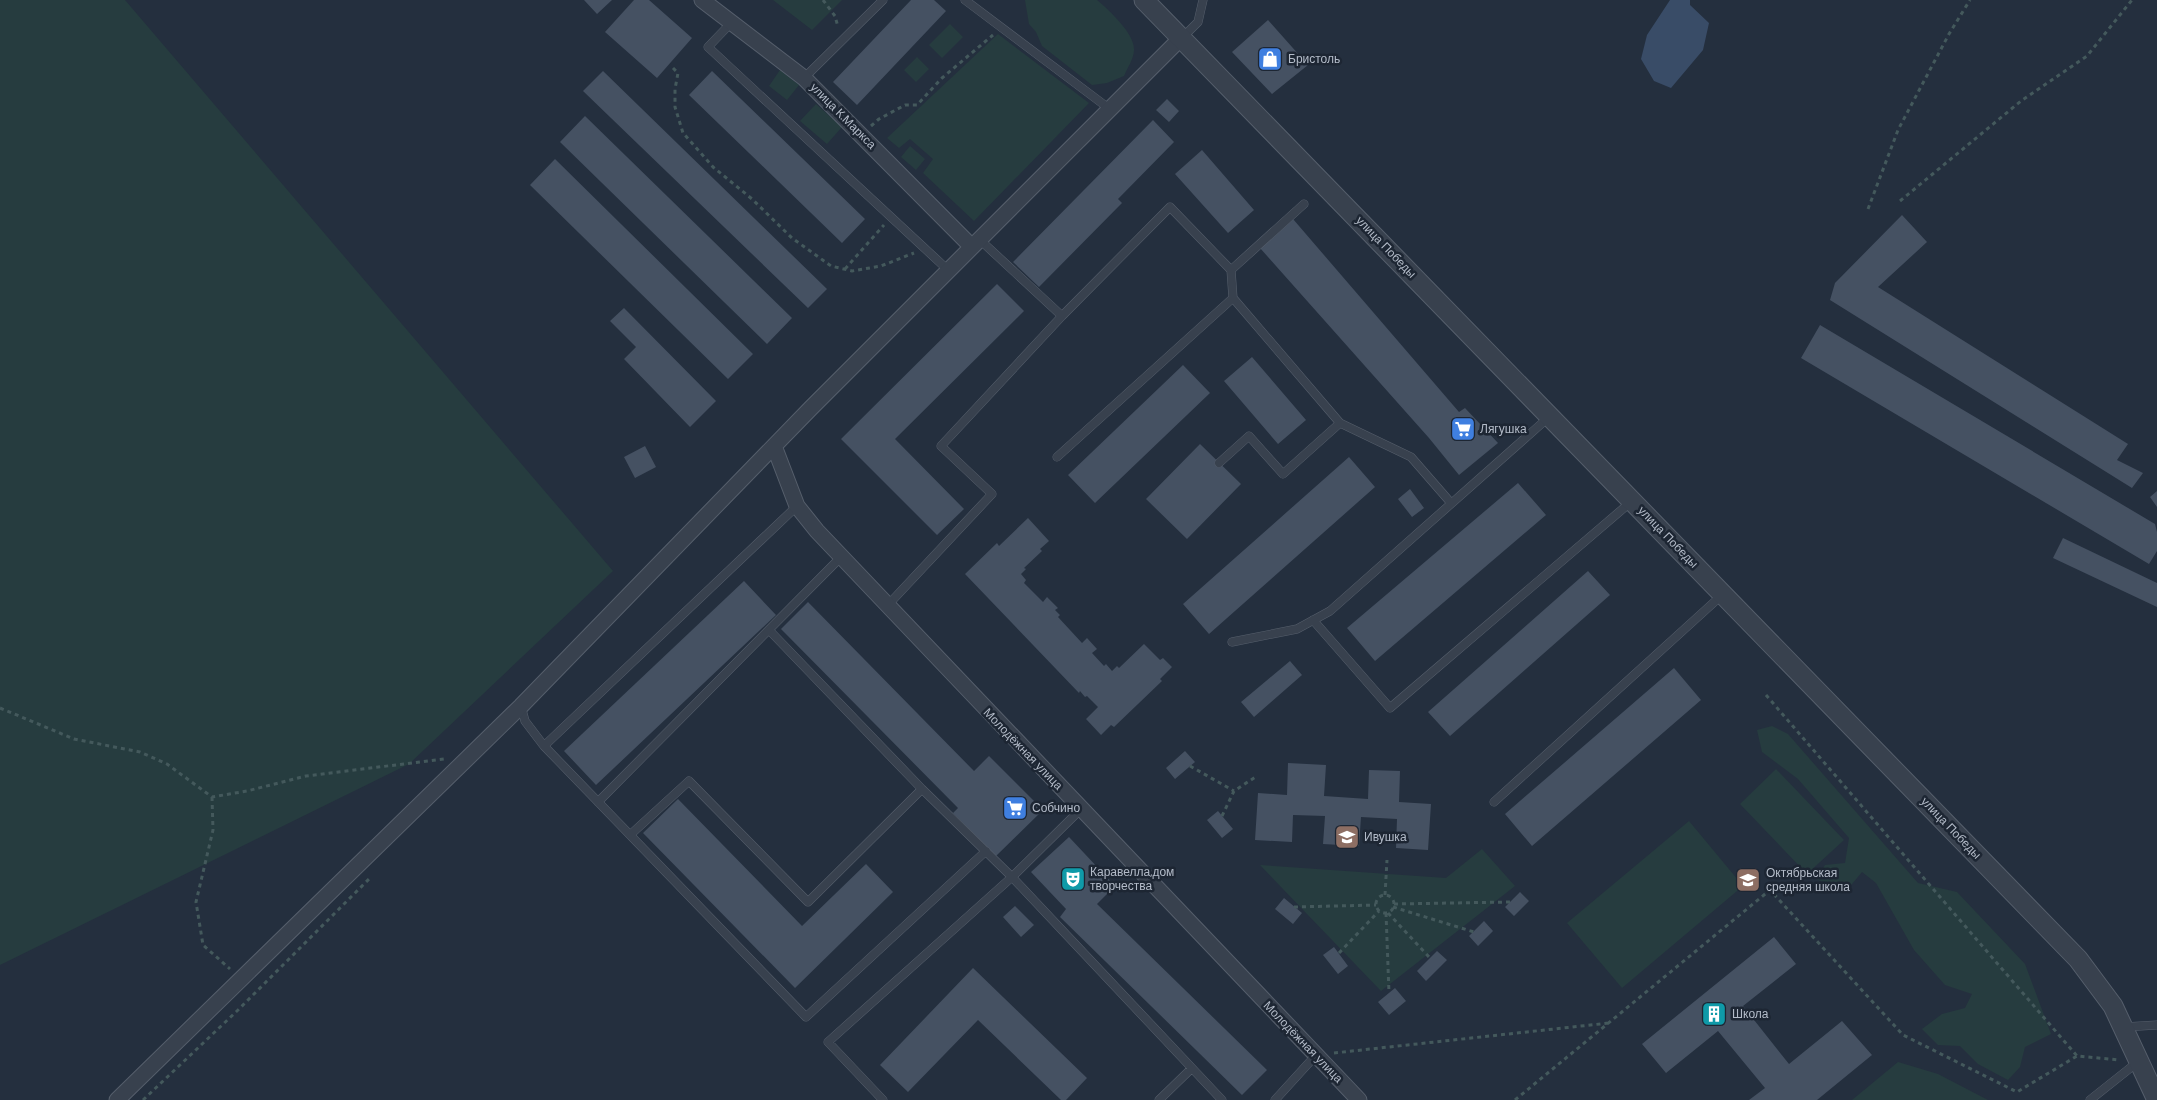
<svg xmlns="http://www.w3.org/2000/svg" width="2157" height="1100" font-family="'DM Sans',sans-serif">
<rect width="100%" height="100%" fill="#242f3e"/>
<path fill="#263c3f" d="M0 0H125L613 571 409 764 0 965Z
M773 0H842L812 30Z
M1025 0H1097C1109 10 1135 34 1134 50 1134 58 1127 69 1124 76L1107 83 1092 85 1042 46 1036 32 1029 24Z
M950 24 963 37 942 58 929 45Z
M998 34 1089 103 974 221 923 173 933 159 910 139 899 148 887 138Z
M917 57 929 69 916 82 904 70Z
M780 70 799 85 787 100 769 86Z
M816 104 842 127 827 144 800 121Z
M910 146 925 159 916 170 901 157Z
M1772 726 1788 734 1918 883 1957 892 2025 964 2051 1034 2025 1047 2020 1067 2008 1080 1978 1064 1960 1046 1938 1045 1922 1029 1942 1014 1965 1008 1972 994 1945 985 1914 950 1876 883 1862 872 1847 890 1815 879 1825 865 1845 863 1849 838 1798 779 1762 752 1757 730Z
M1776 769 1844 840 1807 874 1740 804Z
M1689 821 1743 886 1622 988 1567 923Z
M1482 849 1515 886 1381 991 1260 865 1446 878Z
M1898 1062 1938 1074 1988 1100H1852Z"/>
<path fill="#394c67" d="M1670 0H1690V5L1709 23 1703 50 1671 88 1654 81 1641 59 1647 35Z"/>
<path fill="#455162" d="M584 0H612L597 14Z
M634 0H649L692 38 657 78 605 32Z
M911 0H934L946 11 857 105 833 82Z
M1268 20 1308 65 1272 94 1232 52Z
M603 71 827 289 808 308 583 91Z
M712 71 865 219 842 243 689 95Z
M1167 99 1179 111 1169 122 1156 110Z
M585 116 792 318 767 344 560 142Z
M1153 120 1174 142 1118 199 1122 203 1039 287 1013 262Z
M1202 150 1254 210 1228 233 1175 174Z
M555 159 753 354 728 379 530 185Z
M1902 215 1927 242 1878 287 2128 444 2117 460 2143 473 2132 488 1830 300 1835 283Z
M1293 219 1459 412 1465 408 1498 443 1459 475 1429 438 1260 248Z
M997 284 1024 311 895 439 964 509 937 535 841 439Z
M624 308 716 401 690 427 624 359 636 347 610 321Z
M1820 325 2155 524 2157 532V551L2149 564 1801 358Z
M1252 357 1306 420 1278 444 1224 381Z
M1183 365 1210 393 1095 503 1068 475Z
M1200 444 1241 484 1187 539 1146 499Z
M645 446 656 467 635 478 624 457Z
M1349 457 1375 487 1209 634 1183 604Z
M1518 483 1546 515 1375 661 1347 628Z
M1410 489 1424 508 1412 517 1398 499Z
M2157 491V507L2150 497Z
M1028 518 1049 541 1040 549 1042 551 1024 568 1026 569 1021 574 1026 580 1024 583 1043 602 1047 597 1058 608 1055 610 1060 615 1058 617 1082 643 1087 638 1097 649 1092 653 1104 666 1106 664 1112 671 1117 666 1119 668 1144 644 1160 660 1163 658 1172 667 1160 679 1162 681 1114 727 1111 725 1101 735 1086 719 1098 707 1087 696 1085 697 1080 691 1079 693 965 574 997 543 999 546Z
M2063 538 2157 583V607L2053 558Z
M1588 571 1610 595 1450 736 1428 712Z
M744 581 776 615 596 785 564 751Z
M808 602 974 771 989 756 1043 810 996 856 953 813 958 808 781 629Z
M1290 661 1302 675 1254 717 1241 702Z
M1674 668 1701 700 1532 846 1505 814Z
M1185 751 1195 762 1175 779 1166 768Z
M1288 763 1326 765 1324 796 1368 799 1369 770 1400 771 1399 802 1431 804 1428 850 1396 848 1397 819 1361 817 1359 846 1323 844 1325 816 1293 815 1292 842 1255 840 1258 793 1287 795Z
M678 799 802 926 866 864 893 892 795 988 643 833Z
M1218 811 1233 829 1222 838 1207 820Z
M1069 837 1115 886 1097 904 1267 1070 1242 1095 1060 917 1066 909 1031 872Z
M1520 892 1529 901 1514 916 1505 907Z
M1284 898 1302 913 1293 924 1275 909Z
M1015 906 1034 925 1021 937 1003 917Z
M1484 921 1493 931 1478 946 1469 936Z
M1774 937 1796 964 1743 1006 1789 1064 1842 1021 1872 1055 1817 1100H1749L1765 1088 1718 1031 1666 1073 1642 1044Z
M1334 947 1348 966 1338 974 1323 955Z
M1437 951 1447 960 1426 981 1417 971Z
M973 968 1087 1078 1066 1100H1061L978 1020 908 1092 880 1065Z
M1395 988 1406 1001 1389 1015 1378 1002Z"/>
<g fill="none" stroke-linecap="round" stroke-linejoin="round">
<defs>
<path id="service" d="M965 0 1111 110
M731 23 708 47 948 270
M1182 38 1198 22 1203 0
M804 78 883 0
M1231 270 1233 298 1340 423 1411 457 1451 503
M1062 316 1170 207 1231 270 1304 204
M1057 457 1233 298
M1219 463 1249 436 1283 474 1340 423
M887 606 992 494 941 446 1062 316 979 239
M1313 620 1390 708 1632 501
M769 630 922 789 1012 877 1222 1100
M1232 642 1297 629 1330 611 1549 417
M521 706 525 721 544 746 806 1017 986 851
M544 746 797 506
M598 802 841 557
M1494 802 1722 595
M630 835 689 781 808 902 922 789
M2124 1027 2157 1025
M883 1100 828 1042 1012 877 1080 810
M1159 1100 1191 1069
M1275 1100 1316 1055
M2090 1100 2139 1061"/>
<path id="minor" d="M702 0 804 78 971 246
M774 446 797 506 817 531 1359 1100
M117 1100 521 706 810 409 1181 38"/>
<path id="tertiary" d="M1144 0 2078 959 2113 1006 2157 1100"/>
</defs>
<use href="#service" stroke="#565f6c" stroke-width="9"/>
<use href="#minor" stroke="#565f6c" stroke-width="17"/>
<use href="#tertiary" stroke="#565f6c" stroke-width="21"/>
<path stroke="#44595c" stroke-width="3" stroke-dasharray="4 4" stroke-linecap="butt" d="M823 0 835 16 838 27
M673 68 678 73 675 89V107L683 133 713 167 752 199 792 238 831 266 852 271 881 266 914 253
M871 126 879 119 905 105H917L942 78 993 35
M1900 201 2021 101 2087 56 2132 0
M1868 209 1898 130 1949 34 1970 0
M845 269 884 225
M1766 695 2077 1056
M0 708 74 739 140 752 167 764 212 797 247 791 306 776 444 759
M1190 766 1234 791
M212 797 213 830 196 902 203 945 230 969
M1222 816 1234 791 1257 776
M1385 895 1387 860
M1376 904a9 9 0 1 1 18 0a9 9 0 1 1-18 0Z
M1394 904 1510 902
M1294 907 1376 905
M1393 907 1474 932
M1386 913 1389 993
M1388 913 1430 958
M1339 953 1379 911
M1334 1053 1609 1023
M143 1100 238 1010 370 878
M1515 1100 1770 890 1903 1035 2017 1092 2077 1056 2119 1060"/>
<use href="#service" stroke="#38414e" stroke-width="8"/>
<use href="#minor" stroke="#38414e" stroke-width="15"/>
<use href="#tertiary" stroke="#38414e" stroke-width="19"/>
</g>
<defs>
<symbol id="shop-square" viewBox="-11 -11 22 22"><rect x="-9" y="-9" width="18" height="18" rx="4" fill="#3f7fe0" stroke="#1d2633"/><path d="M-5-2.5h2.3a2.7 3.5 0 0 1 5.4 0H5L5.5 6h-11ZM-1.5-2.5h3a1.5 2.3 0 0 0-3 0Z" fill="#fff"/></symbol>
<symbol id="supermarket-square" viewBox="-11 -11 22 22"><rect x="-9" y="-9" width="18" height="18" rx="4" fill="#3f7fe0" stroke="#1d2633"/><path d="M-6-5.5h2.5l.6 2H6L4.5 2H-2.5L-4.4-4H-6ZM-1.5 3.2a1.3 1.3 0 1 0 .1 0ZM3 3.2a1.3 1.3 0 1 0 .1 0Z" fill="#fff"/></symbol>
<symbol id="school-square" viewBox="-11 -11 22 22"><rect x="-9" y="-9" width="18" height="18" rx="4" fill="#8d6e63" stroke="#1d2633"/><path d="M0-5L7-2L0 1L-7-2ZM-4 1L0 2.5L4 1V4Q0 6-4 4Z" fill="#fff"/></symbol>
<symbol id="theatre-square" viewBox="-11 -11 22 22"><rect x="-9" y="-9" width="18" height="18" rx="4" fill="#0f9aa8" stroke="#1d2633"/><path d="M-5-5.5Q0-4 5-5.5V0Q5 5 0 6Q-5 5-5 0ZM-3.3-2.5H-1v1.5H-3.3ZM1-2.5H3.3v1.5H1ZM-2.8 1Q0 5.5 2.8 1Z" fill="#fff"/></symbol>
<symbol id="building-square" viewBox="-11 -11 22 22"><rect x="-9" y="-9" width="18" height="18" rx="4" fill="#0f9aa8" stroke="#1d2633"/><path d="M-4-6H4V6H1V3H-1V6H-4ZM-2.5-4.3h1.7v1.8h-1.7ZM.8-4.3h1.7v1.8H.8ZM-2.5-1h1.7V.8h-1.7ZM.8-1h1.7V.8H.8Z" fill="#fff"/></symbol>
</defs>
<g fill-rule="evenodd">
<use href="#shop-square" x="1256" y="45" width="28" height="28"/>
<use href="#supermarket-square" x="1449" y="415" width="28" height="28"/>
<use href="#supermarket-square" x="1001" y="794" width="28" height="28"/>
<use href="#school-square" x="1333" y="823" width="28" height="28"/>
<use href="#theatre-square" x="1059" y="865" width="28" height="28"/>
<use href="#school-square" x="1734" y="866" width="28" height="28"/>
<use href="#building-square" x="1700" y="1000" width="28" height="28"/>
</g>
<g text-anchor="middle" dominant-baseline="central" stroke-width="5" stroke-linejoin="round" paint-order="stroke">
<g font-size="12" fill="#b4bcc9" stroke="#1d2633" text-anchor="start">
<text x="1288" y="59">Бристоль</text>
<text x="1480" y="429">Лягушка</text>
<text x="1032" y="808">Собчино</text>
<text x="1364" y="837">Ивушка</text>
<text x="1090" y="872">Каравелла,дом<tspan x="1090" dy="14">творчества</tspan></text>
<text x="1766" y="873">Октябрьская<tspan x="1766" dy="14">средняя школа</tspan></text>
<text x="1732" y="1014">Школа</text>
</g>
<g font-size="12" fill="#b4bcc9" stroke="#1d2633">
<text transform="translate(843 116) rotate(45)">улица К.Маркса</text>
<text transform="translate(1386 247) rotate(46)">улица Победы</text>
<text transform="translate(1668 537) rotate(46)">улица Победы</text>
<text transform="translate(1023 749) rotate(46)">Молодёжная улица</text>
<text transform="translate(1951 828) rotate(46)">улица Победы</text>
<text transform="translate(1303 1042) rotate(46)">Молодёжная улица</text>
</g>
</g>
</svg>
